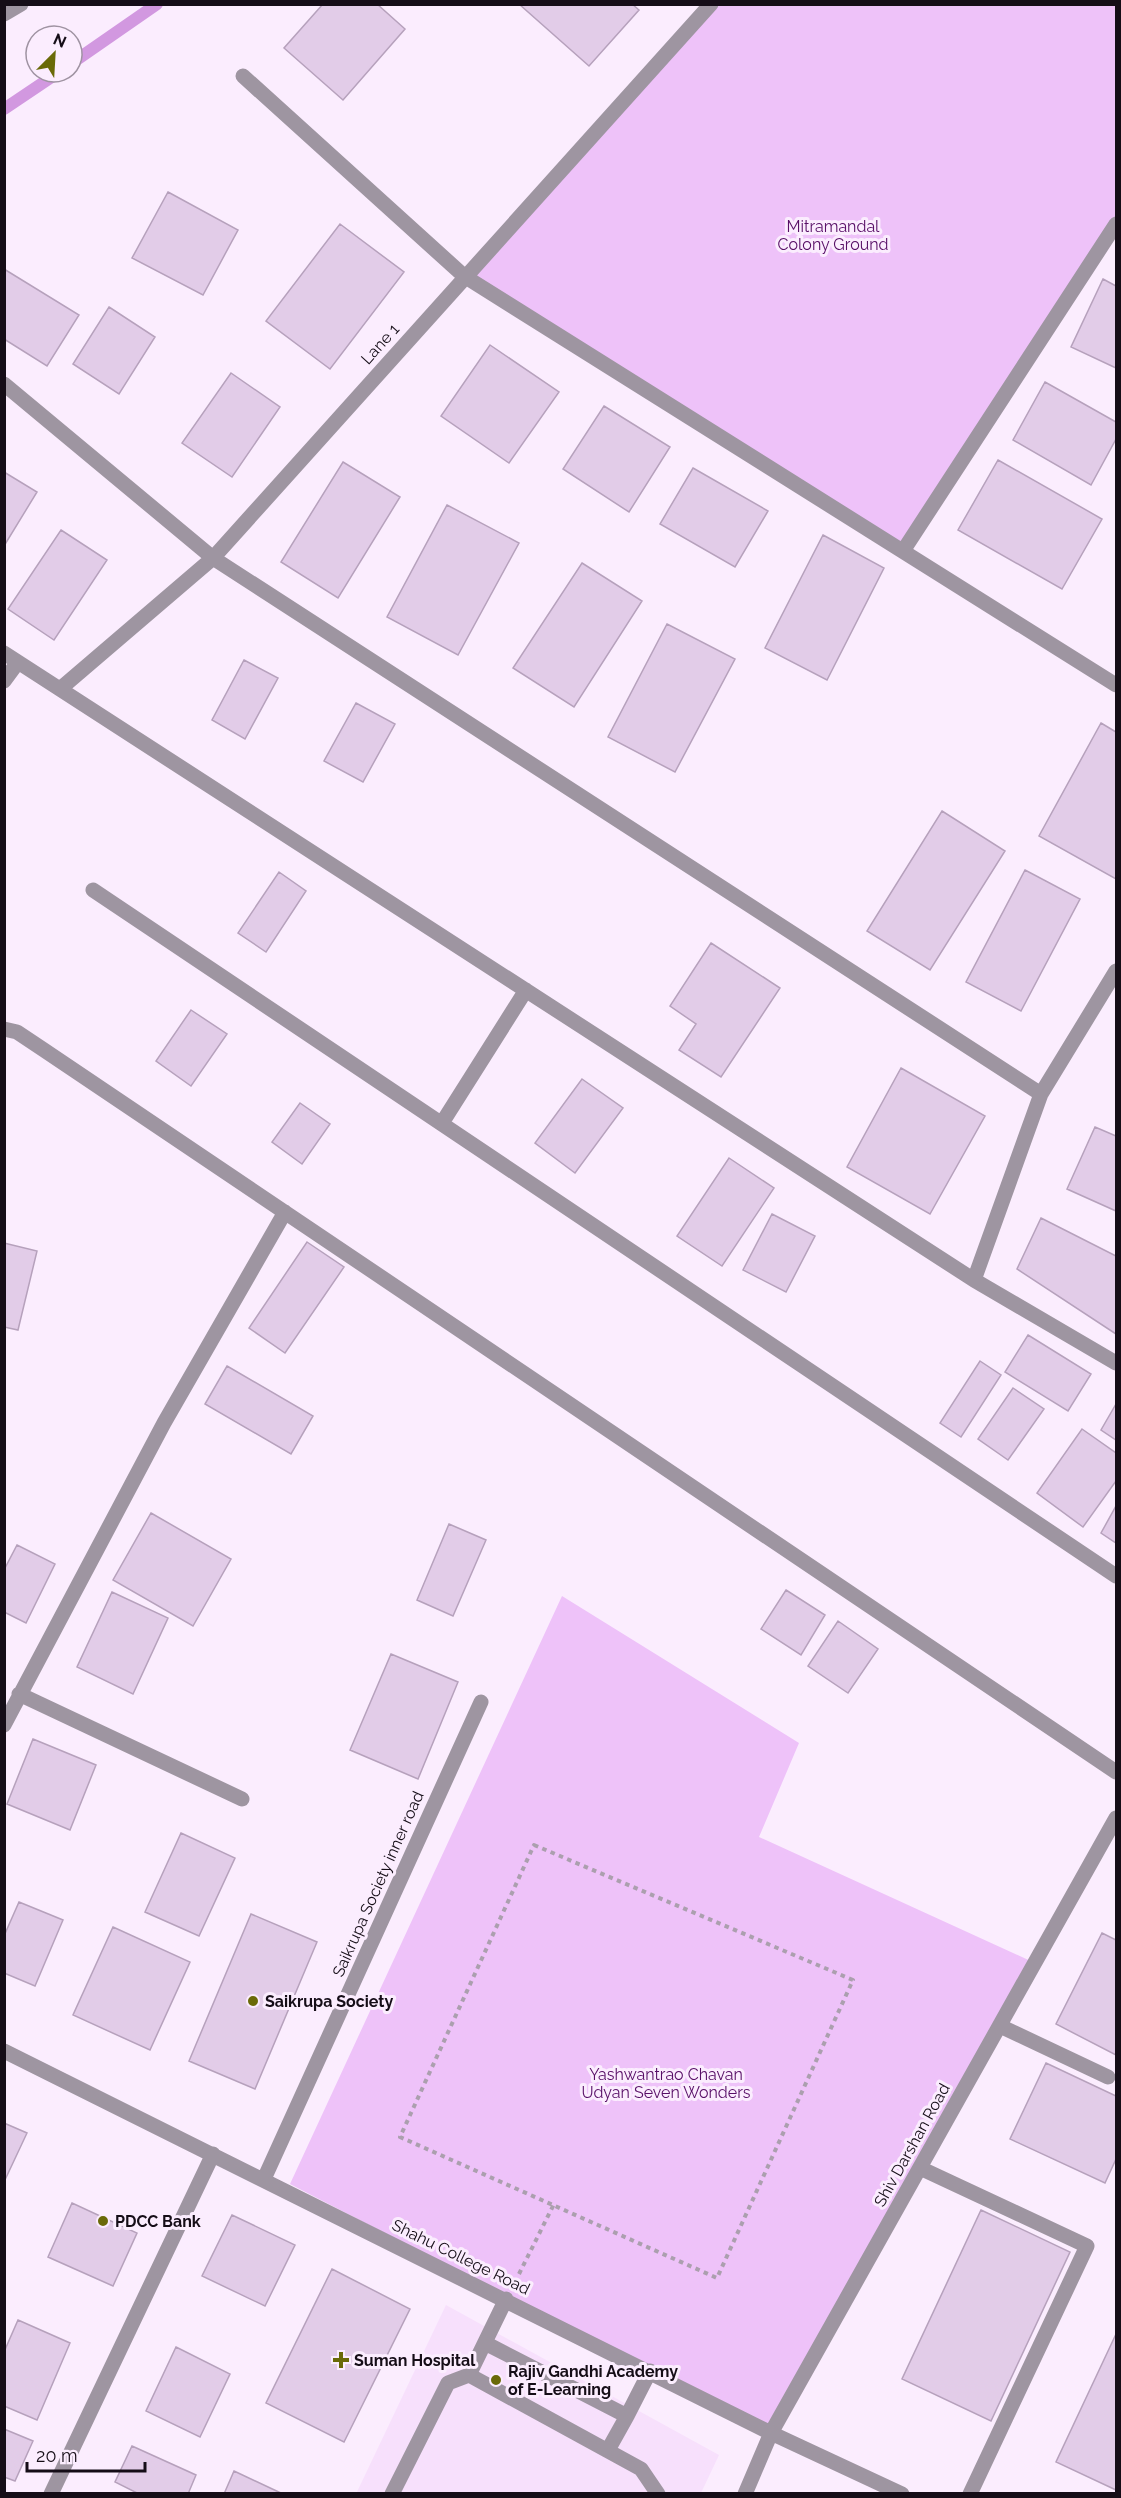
<svg xmlns="http://www.w3.org/2000/svg" width="1121" height="2498" font-family="Raleway,sans-serif">
<rect width="100%" height="100%" fill="#fbedfe"/>
<path fill="#f7e0fc" d="M446 2305 719 2455 701 2493 356 2494Z"/>
<path fill="#eec2f9" d="M711 5H1116V224L903 551 464 276Z
M562 1596 799 1743 759 1837 1035 1963 771 2433 290 2184Z"/>
<g fill="none" stroke-linecap="round" stroke-linejoin="round">
<path stroke="#d298e0" stroke-width="12" d="M72 63 157 4
M4 109 59 72"/>
</g>
<path fill="#e2cce8" stroke="#b6a1bc" stroke-width="1.5" d="M323 4H377L405 29 343 100 284 48Z
M519 4H632L639 10 589 66Z
M168 192 238 230 203 295 132 258Z
M340 224 404 272 330 369 266 321Z
M4 269 79 315 47 366 4 339Z
M1103 279 1116 286V368L1071 347Z
M109 307 155 337 119 394 73 364Z
M490 345 559 392 509 463 441 416Z
M231 373 280 407 232 477 182 443Z
M1045 382 1116 422V439L1091 485 1013 440Z
M604 406 670 447 629 512 563 469Z
M998 460 1102 519 1062 589 958 530Z
M343 462 400 497 338 598 281 562Z
M693 468 768 511 735 567 660 524Z
M4 472 37 492 4 546Z
M447 505 519 543 458 655 387 617Z
M61 530 107 560 54 640 8 609Z
M823 535 884 568 827 680 765 648Z
M582 563 642 601 574 707 513 668Z
M667 624 735 659 675 772 608 737Z
M244 660 278 678 245 739 212 720Z
M356 703 395 724 363 782 324 761Z
M1101 723 1116 732V879L1039 836Z
M942 811 1005 851 930 970 867 931Z
M1025 870 1080 899 1021 1011 966 982Z
M279 872 306 891 266 952 238 933Z
M711 943 780 988 721 1077 679 1050 696 1024 670 1006Z
M191 1010 227 1034 191 1086 156 1061Z
M901 1068 985 1116 930 1214 847 1167Z
M582 1079 623 1108 575 1173 535 1143Z
M300 1103 330 1124 302 1164 272 1142Z
M1095 1127 1116 1136V1211L1067 1189Z
M729 1158 774 1188 722 1266 677 1236Z
M772 1214 815 1236 786 1292 743 1270Z
M1041 1218 1116 1256V1334L1017 1269Z
M307 1242 344 1267 285 1353 249 1328Z
M4 1243 37 1251 18 1330 4 1327Z
M1028 1335 1091 1374 1068 1411 1005 1372Z
M980 1361 1001 1375 961 1437 940 1423Z
M227 1366 313 1416 291 1454 205 1404Z
M1013 1388 1044 1409 1008 1460 978 1439Z
M1116 1404V1440L1101 1430Z
M1082 1429 1116 1453V1481L1083 1527 1037 1493Z
M1116 1506V1543L1101 1533Z
M151 1513 231 1559 193 1626 113 1580Z
M449 1524 486 1540 453 1616 417 1600Z
M17 1545 55 1564 26 1623 4 1612V1570Z
M786 1590 825 1615 801 1655 761 1629Z
M112 1592 168 1618 133 1694 77 1667Z
M838 1621 878 1649 848 1693 808 1666Z
M391 1654 458 1682 418 1779 350 1750Z
M33 1739 96 1765 70 1830 7 1804Z
M181 1833 235 1858 199 1936 145 1912Z
M19 1902 63 1920 35 1986 4 1973V1936Z
M251 1914 317 1942 255 2089 189 2061Z
M113 1927 190 1962 150 2050 73 2015Z
M1102 1933 1116 1940V2055L1056 2024Z
M1046 2063 1116 2096V2159L1105 2183 1010 2139Z
M4 2123 27 2133 4 2182Z
M72 2203 137 2233 113 2286 48 2257Z
M981 2210 1070 2252 991 2421 902 2379Z
M232 2215 295 2245 265 2306 202 2276Z
M332 2269 410 2309 344 2442 266 2403Z
M18 2320 70 2343 37 2420 4 2406V2352Z
M1116 2334V2490L1056 2462Z
M176 2347 230 2374 200 2437 146 2411Z
M4 2429 33 2441 15 2481 4 2477Z
M132 2446 196 2475 188 2494H139L115 2482Z
M234 2471 283 2494H224Z"/>
<g fill="none" stroke-linecap="round" stroke-linejoin="round">
<path stroke="#ab9fae" stroke-width="4" stroke-dasharray="4.5 4.5" stroke-linecap="butt" d="M534 1845 853 1980 717 2278 400 2137Z
M519 2274 554 2204"/>
<path stroke="#9e95a1" stroke-width="15" d="M4 14 21 4
M243 76 464 276 1116 685
M4 384 213 558 1041 1094
M903 551 1116 224
M4 653 974 1280
M4 681 18 662
M60 689 213 558 711 4
M93 890 1116 1576
M1116 971 1041 1094 974 1280 1116 1363
M4 1029 17 1032 44 1050 1116 1772
M442 1123 526 990
M19 1694 242 1799
M4 1725 164 1423 285 1212
M1000 2026 1108 2077
M4 2051 771 2433 902 2494
M920 2168 1087 2246 970 2494
M264 2179 481 1702
M485 2343 627 2416 650 2371
M469 2375 641 2469 658 2494
M608 2450 627 2416
M51 2494 213 2154
M392 2494 448 2383 469 2375 506 2299
M745 2494 771 2433 1116 1818"/>
</g>
<g fill="#6a6a08" stroke="#fbedfe" stroke-width="2">
<circle cx="253" cy="2001" r="6"/>
<circle cx="103" cy="2221" r="6"/>
<path d="M338 2351h6v6h6v6h-6v6h-6v-6h-6v-6h6z"/>
<circle cx="496" cy="2380" r="6"/>
</g>
<g text-anchor="middle" dominant-baseline="central" stroke-width="6" stroke-linejoin="round" paint-order="stroke">
<g font-size="16" fill="#570e66" stroke="#fbedfe">
<text x="833" y="226">Mitramandal<tspan x="833" dy="18">Colony Ground</tspan></text>
<text x="666" y="2074">Yashwantrao Chavan<tspan x="666" dy="18">Udyan Seven Wonders</tspan></text>
</g>
<g font-size="16" fill="#150d17" stroke="#fbedfe">
<text transform="translate(380 344) rotate(-48)">Lane 1</text>
<text transform="translate(378 1884) rotate(-66)">Saikrupa Society inner road</text>
<text transform="translate(912 2145) rotate(-61)">Shiv Darshan Road</text>
<text transform="translate(461 2257) rotate(26)">Shahu College Road</text>
</g>
<g font-size="16" font-weight="bold" fill="#150d17" stroke="#fbedfe" text-anchor="start">
<text x="265" y="2001">Saikrupa Society</text>
<text x="115" y="2221">PDCC Bank</text>
<text x="354" y="2360">Suman Hospital</text>
<text x="508" y="2371">Rajiv Gandhi Academy<tspan x="508" dy="18">of E-Learning</tspan></text>
</g>
</g>
<rect width="1121" height="2498" fill="none" stroke="#150d17" stroke-width="12"/>
<g transform="translate(54 54) rotate(24)"><circle r="28" fill="#fbedfe" stroke="#9f93a2" stroke-width="1.5"/>
<path d="M0-4.5L10 22L0 15L-10 22Z" fill="#6a6a08"/>
<text y="-9" font-size="16" font-weight="bold" text-anchor="middle" fill="#150d17">N</text>
</g>
<path d="M27 2462v9h118v-9" fill="none" stroke="#150d17" stroke-width="3"/>
<text x="36" y="2462" font-size="18" fill="#150d17" stroke="#fbedfe" stroke-width="4.5" paint-order="stroke">20 m</text>
</svg>
